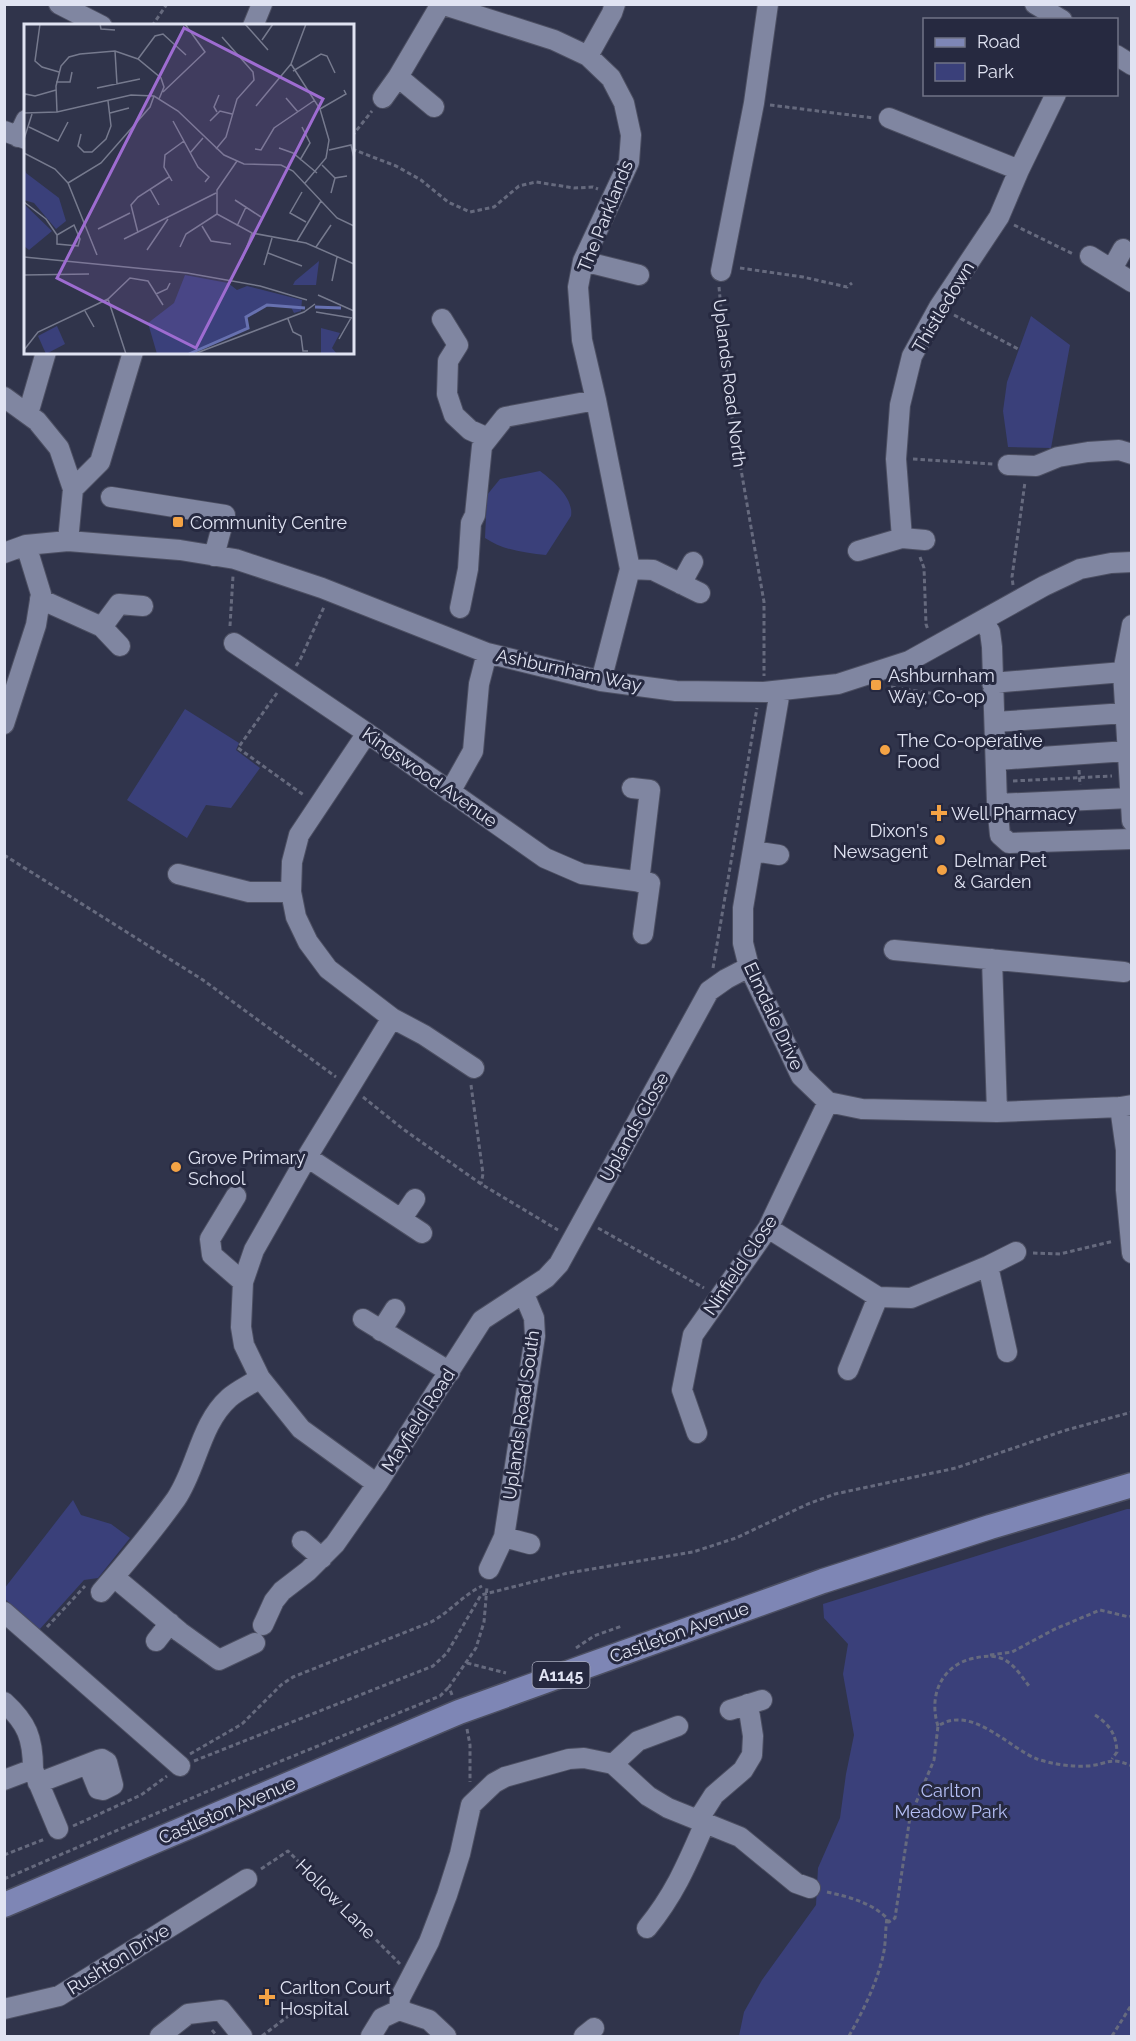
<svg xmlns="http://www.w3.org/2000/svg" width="1136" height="2041" font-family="Raleway,sans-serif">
<rect width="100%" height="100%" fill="#30344b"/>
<path fill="#3a407a" d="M1031 316 1070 345 1051 448 1008 447 1003 411 1007 382Z
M540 471C553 481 574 498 571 516L546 555C524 553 503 550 485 538L487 495 500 479Z
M185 709 239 743 236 750 260 768 231 808 206 805 187 838 127 800Z
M73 1500 81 1515 111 1524 130 1538 98 1578 84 1580 39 1630 5 1599 4 1589Z
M1127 1509H1131V2036H739L744 2012 762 1980 816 1905 818 1868 840 1818 846 1774 854 1735 843 1674 848 1644 824 1618 823 1604Z"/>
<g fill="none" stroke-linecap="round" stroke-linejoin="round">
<defs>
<path id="minor" d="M59 4 102 26
M441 4 554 40 588 56 611 78 624 103 631 135 629 162 583 261 578 287 582 340 596 400 630 569 601 681
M1035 4 1062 20
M253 26 262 4
M1116 55 1132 65
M588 56 612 13 615 4
M398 77 434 107
M383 98 398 77 441 4
M889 118 1019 170
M4 131 26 139
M18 137 26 120
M1090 256 1132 282
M583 261 639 275
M1112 269 1123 249
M721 271 754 103 768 4
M442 319 458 345 448 361 447 394 454 415 470 430 488 438
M4 397 37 421 59 448 73 489 68 541
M28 414 46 352
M1008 465 1036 466 1058 457 1088 452 1119 450 1132 454
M73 489 100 462 133 352
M111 497 225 515 214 556
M902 538 925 540
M858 551 902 538 896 459 900 405 912 356 939 307 999 217 1019 170 1056 94
M4 553 26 545 68 541 180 550 235 559 322 588 487 653 601 681 676 691 764 692 838 684 909 661 1044 586 1080 569 1111 563 1132 562
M630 569 653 570 700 593
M681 584 693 562
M40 599 102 627 120 646
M460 608 468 569 471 523 475 515 482 446 505 417 596 400
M983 620 990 632 992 647 997 804 1000 835 1009 843 1132 839
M1132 625 1123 672 1132 821
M102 627 119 604 143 606
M234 643 367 733 545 858 582 874 650 883 643 934
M992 683 1123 672 1132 676
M780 691 743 908V943L749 967 801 1076 828 1102 862 1109 997 1112 1120 1107 1132 1105
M995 722 1125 713
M4 724 36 625 41 594 26 545
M367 733 299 835 292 862 291 892 296 917 308 942 328 969 392 1018 424 1035 474 1068
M997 760 1127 751
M632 788 650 790 639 882
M450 792 473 751 479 684 487 653
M997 804 1130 798
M753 851 779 855
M178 874 249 892H291
M894 950 1124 972
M992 959 997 1112
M1120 1107 1126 1150V1190L1132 1253
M307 1157 422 1233
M236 1196 210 1239 212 1255 243 1282
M402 1218 415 1199
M768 1228 878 1297 911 1298 988 1266 1016 1252
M988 1266 1007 1352
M363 1319 450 1372
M381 1331 395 1309
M848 1370 878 1297
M697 1433 682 1390 693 1335 768 1228 828 1102
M377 1484 301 1429 260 1378 244 1345 241 1327 243 1282 254 1250 307 1157 392 1018
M504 1537 530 1544
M302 1541 322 1558
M489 1569 504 1537 535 1336 534 1318 524 1294
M114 1577 180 1632 219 1660 255 1643
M101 1592C127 1562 153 1531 176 1499 197 1468 200 1424 229 1398 238 1390 250 1385 260 1378
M4 1612 180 1766
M263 1625 274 1601 282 1591 308 1571 335 1544 377 1484 482 1320 546 1278 559 1264 709 991 726 979 749 967
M156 1641 170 1623
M4 1702C27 1723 33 1738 33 1769L4 1780
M730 1710 762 1700
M613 1764 638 1741 678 1726
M34 1772 58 1829
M38 1783 98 1760 102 1759 107 1762 113 1785 103 1790 98 1789 88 1764
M698 1820 714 1795 743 1770 752 1755 753 1736 748 1704
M647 1928C675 1894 688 1862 705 1823
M4 2009 59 1996 247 1879
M399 2010 400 1998 429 1942 447 1895 460 1854 471 1805 494 1783 505 1777 569 1759 584 1758 613 1764 648 1796 668 1808 740 1837 796 1883 810 1888
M399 2010 429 2020 446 2036
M160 2036 188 2014 221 2010 242 2036
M371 2036 382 2018 399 2010
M584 2036 594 2028"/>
<path id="major" d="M4 1905 459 1712 823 1581 990 1527 1132 1485"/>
</defs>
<use href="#minor" stroke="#4c4f62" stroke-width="22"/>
<use href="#major" stroke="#4c4f62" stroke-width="27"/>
<path stroke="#666a7e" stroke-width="3" stroke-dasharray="4.5 3" stroke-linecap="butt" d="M152 26 167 4
M770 105 874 118
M352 136 372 111
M352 149 396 166 421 180 448 202 470 212 494 207 519 186 536 182 574 188 593 187 598 189
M1014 225 1073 254
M740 268 803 277 847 287 852 283
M719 287 730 406 764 602V676
M954 315 1020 350
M913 459 993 464
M920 557 924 568 926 624 928 630
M1013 585 1012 577 1025 482
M230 626 233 576
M296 666 301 658 324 607
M891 687 948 696H972L975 704
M277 693 238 748 305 796
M1079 770 1080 785
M1013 781 1112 776
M4 855 203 980 336 1077
M713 968 757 708
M471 1085 483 1174 481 1184
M363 1097 403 1129 481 1184 558 1230
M598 1228 704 1288
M1033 1253 1060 1254 1114 1241
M47 1627 85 1586
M576 1648 594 1636 622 1626
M990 1655 1012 1652 1055 1629 1100 1610 1129 1617 1132 1616
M467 1663 506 1673
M452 1695 449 1687 476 1648 484 1622 487 1587
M1095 1715C1110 1725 1116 1734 1117 1752L1112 1759
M938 1726C928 1695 942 1664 975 1658 984 1656 994 1655 1003 1659 1014 1664 1022 1677 1029 1686
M467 1729 470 1745V1782
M190 1754 242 1724 281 1685 293 1677 431 1622C450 1612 463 1595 482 1586
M194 1761 433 1666 447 1653 481 1595 568 1573 693 1552 736 1538 808 1504 835 1494 956 1468 1063 1431 1132 1412
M73 1826 141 1795 167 1776
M4 1855 45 1839
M261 1869 288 1851 400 1964
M4 1879 220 1786 440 1696 449 1687
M827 1892C849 1897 870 1902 887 1918
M212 2030 217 2036
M262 2036 299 2008
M849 2036C863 2011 876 1985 883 1956 886 1944 885 1931 887 1918L889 1922 895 1918 910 1817 934 1760 938 1726C971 1704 1009 1748 1037 1759 1052 1764 1072 1767 1088 1766 1109 1764 1109 1756 1132 1766
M1112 2036 1132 2004"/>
<use href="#minor" stroke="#8086a1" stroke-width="20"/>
<use href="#major" stroke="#7e86b5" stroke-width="24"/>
</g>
<g fill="#f4a345" stroke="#262940" stroke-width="2">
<rect x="172" y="516" width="12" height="12" rx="3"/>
<rect x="870" y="679" width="12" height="12" rx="3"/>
<circle cx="885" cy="750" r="6"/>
<path d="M936 804h6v6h6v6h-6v6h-6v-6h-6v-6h6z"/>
<circle cx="940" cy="840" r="6"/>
<circle cx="942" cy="870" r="6"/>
<circle cx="176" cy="1167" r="6"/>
<path d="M264 1988h6v6h6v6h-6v6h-6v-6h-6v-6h6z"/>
</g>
<g text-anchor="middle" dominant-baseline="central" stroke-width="6" stroke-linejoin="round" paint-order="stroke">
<rect fill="#262940" stroke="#a8abbd" stroke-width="1.5" x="532.5" y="1662" width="57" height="26" rx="4.5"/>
<g font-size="16" font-weight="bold" fill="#e0e3f2">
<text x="561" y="1675">A1145</text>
</g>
<g font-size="18" fill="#e0e3f2" stroke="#262940">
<text transform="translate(605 216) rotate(-68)">The Parklands</text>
<text transform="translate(943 307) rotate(-59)">Thistledown</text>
<text transform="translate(730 383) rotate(83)">Uplands Road North</text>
<text transform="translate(569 670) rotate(12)">Ashburnham Way</text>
<text transform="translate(430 777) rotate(35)">Kingswood Avenue</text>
<text transform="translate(774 1016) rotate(65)">Elmdale Drive</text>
<text transform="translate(634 1127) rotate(-61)">Uplands Close</text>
<text transform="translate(740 1265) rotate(-56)">Ninfield Close</text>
<text transform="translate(521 1415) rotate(-82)">Uplands Road South</text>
<text transform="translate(418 1420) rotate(-57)">Mayfield Road</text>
<text transform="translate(679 1632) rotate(-20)">Castleton Avenue</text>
<text transform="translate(227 1810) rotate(-23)">Castleton Avenue</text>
<text transform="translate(336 1899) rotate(45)">Hollow Lane</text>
<text transform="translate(118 1959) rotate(-32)">Rushton Drive</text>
</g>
<g font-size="18" fill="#e0e3f2" stroke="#262940" text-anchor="start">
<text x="190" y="522">Community Centre</text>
<text x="888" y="675">Ashburnham<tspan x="888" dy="21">Way, Co-op</tspan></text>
<text x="897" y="740">The Co-operative<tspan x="897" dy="21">Food</tspan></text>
<text x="951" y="813">Well Pharmacy</text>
<text x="928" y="830" text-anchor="end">Dixon's<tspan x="928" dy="21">Newsagent</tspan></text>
<text x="954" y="860">Delmar Pet<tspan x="954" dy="21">&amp; Garden</tspan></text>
<text x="188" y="1157">Grove Primary<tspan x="188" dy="21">School</tspan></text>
<text x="280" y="1987">Carlton Court<tspan x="280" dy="21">Hospital</tspan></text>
</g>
<g font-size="18" fill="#b5bff5" stroke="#262940">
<text x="951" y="1790">Carlton<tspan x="951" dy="21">Meadow Park</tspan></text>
</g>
</g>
<g transform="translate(24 24)">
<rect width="330" height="330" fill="#30344b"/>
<path d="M0 143 2 149 35 174 42 197 32 205 10 179 0 176ZM0 180 28 207 5 226 0 222Z" fill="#3a407a"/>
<path d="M33 302 41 320 22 330 14 312Z" fill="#3a407a"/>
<path d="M295 237 292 261H269L271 257ZM161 251 204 259 213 266 223 262 278 276 277 287 270 289 267 283 244 281 221 293 225 304 165 330H133L124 299 150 279ZM297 304 316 309 308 324 313 330H297Z" fill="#3a407a"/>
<path fill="none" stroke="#6771b0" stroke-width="3" d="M291 283 317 284M165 330 224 304 222 293 243 281 281 284"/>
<path fill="none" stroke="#767a8e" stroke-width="1.5" d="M16 0 11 37 18 43 35 48M76 0 77 5 91 6M221 0 244 26M238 16 249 0M91 27 93 60M114 35 131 12 139 10 162 31M267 40 296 85 305 116 302 134 281 159M267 40 282 0M269 47 297 30 303 32 311 49M32 58H46L48 48M73 64 116 55M139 68 181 28 161 0M0 74 1 70 11 72 32 66M262 74 274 88M232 82 267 40M296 85 322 70 320 66M33 88 32 62 37 42 45 33 56 30 91 27 114 35 137 54 140 63 135 75M193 88 190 83 195 71M0 89 33 88 107 71 130 72 154 87 200 131 220 140 257 141 269 147 313 194 330 202M86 89 105 84M149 97 174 143 185 153 181 158M186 97 196 87 208 90M5 103 34 117 44 98M57 110 54 122 60 128H68L82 115 87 102 84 77M0 115 8 90M255 124 269 129 293 149M192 125 202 113 213 75 230 56 229 48 198 13M231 125 237 126 250 104 291 76M305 126 327 121 330 134M0 129 31 145 44 159 73 231M166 129 179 114M276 136 286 119 278 103M213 137 193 166V190L228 209 282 219 330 240M298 141 311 154M148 157 140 143 141 131 160 117M44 159 77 139 126 83 130 72M126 165 135 181M278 168 266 189 282 198M307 169 311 154 323 152M211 176 237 193M0 178 22 195 33 211M50 201 56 215 54 222 33 220V211ZM178 202 187 217 207 220M213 202 222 183M74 205 106 189M114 209 107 181 114 173 145 153M100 215 192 169M273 217 297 177M156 223 162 210 193 190M292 223 307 201M123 226 144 195M244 229 278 242M0 233 163 249 236 262 283 276M218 236 228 209M240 241 248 214M0 251 65 250M308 257 313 233M132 270 143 265 146 259M294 271 330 287M84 275 102 330M61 287 70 303M292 288 328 294M264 295 269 308 277 312 279 327H284M315 315 327 294M0 326 14 308 84 275 106 254 124 257 139 281M170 330 280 288 291 280"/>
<path fill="#9e6cd1" fill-opacity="0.15" stroke="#9e6cd1" stroke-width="3" d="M160 4 299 75 172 324 33 254Z"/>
<rect width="330" height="330" fill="none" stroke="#e0e3f2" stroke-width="3"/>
</g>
<rect width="1136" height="2041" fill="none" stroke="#e0e3f2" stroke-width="12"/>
<rect x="923" y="18" width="195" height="78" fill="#262940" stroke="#707387" stroke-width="1.5"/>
<rect x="935" y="38" width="30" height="9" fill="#7e86b5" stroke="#707387" stroke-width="1.5"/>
<text x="977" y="48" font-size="18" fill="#e0e3f2">Road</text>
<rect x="935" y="63" width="30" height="18" fill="#3a407a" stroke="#707387" stroke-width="1.5"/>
<text x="977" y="78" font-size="18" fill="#e0e3f2">Park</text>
</svg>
